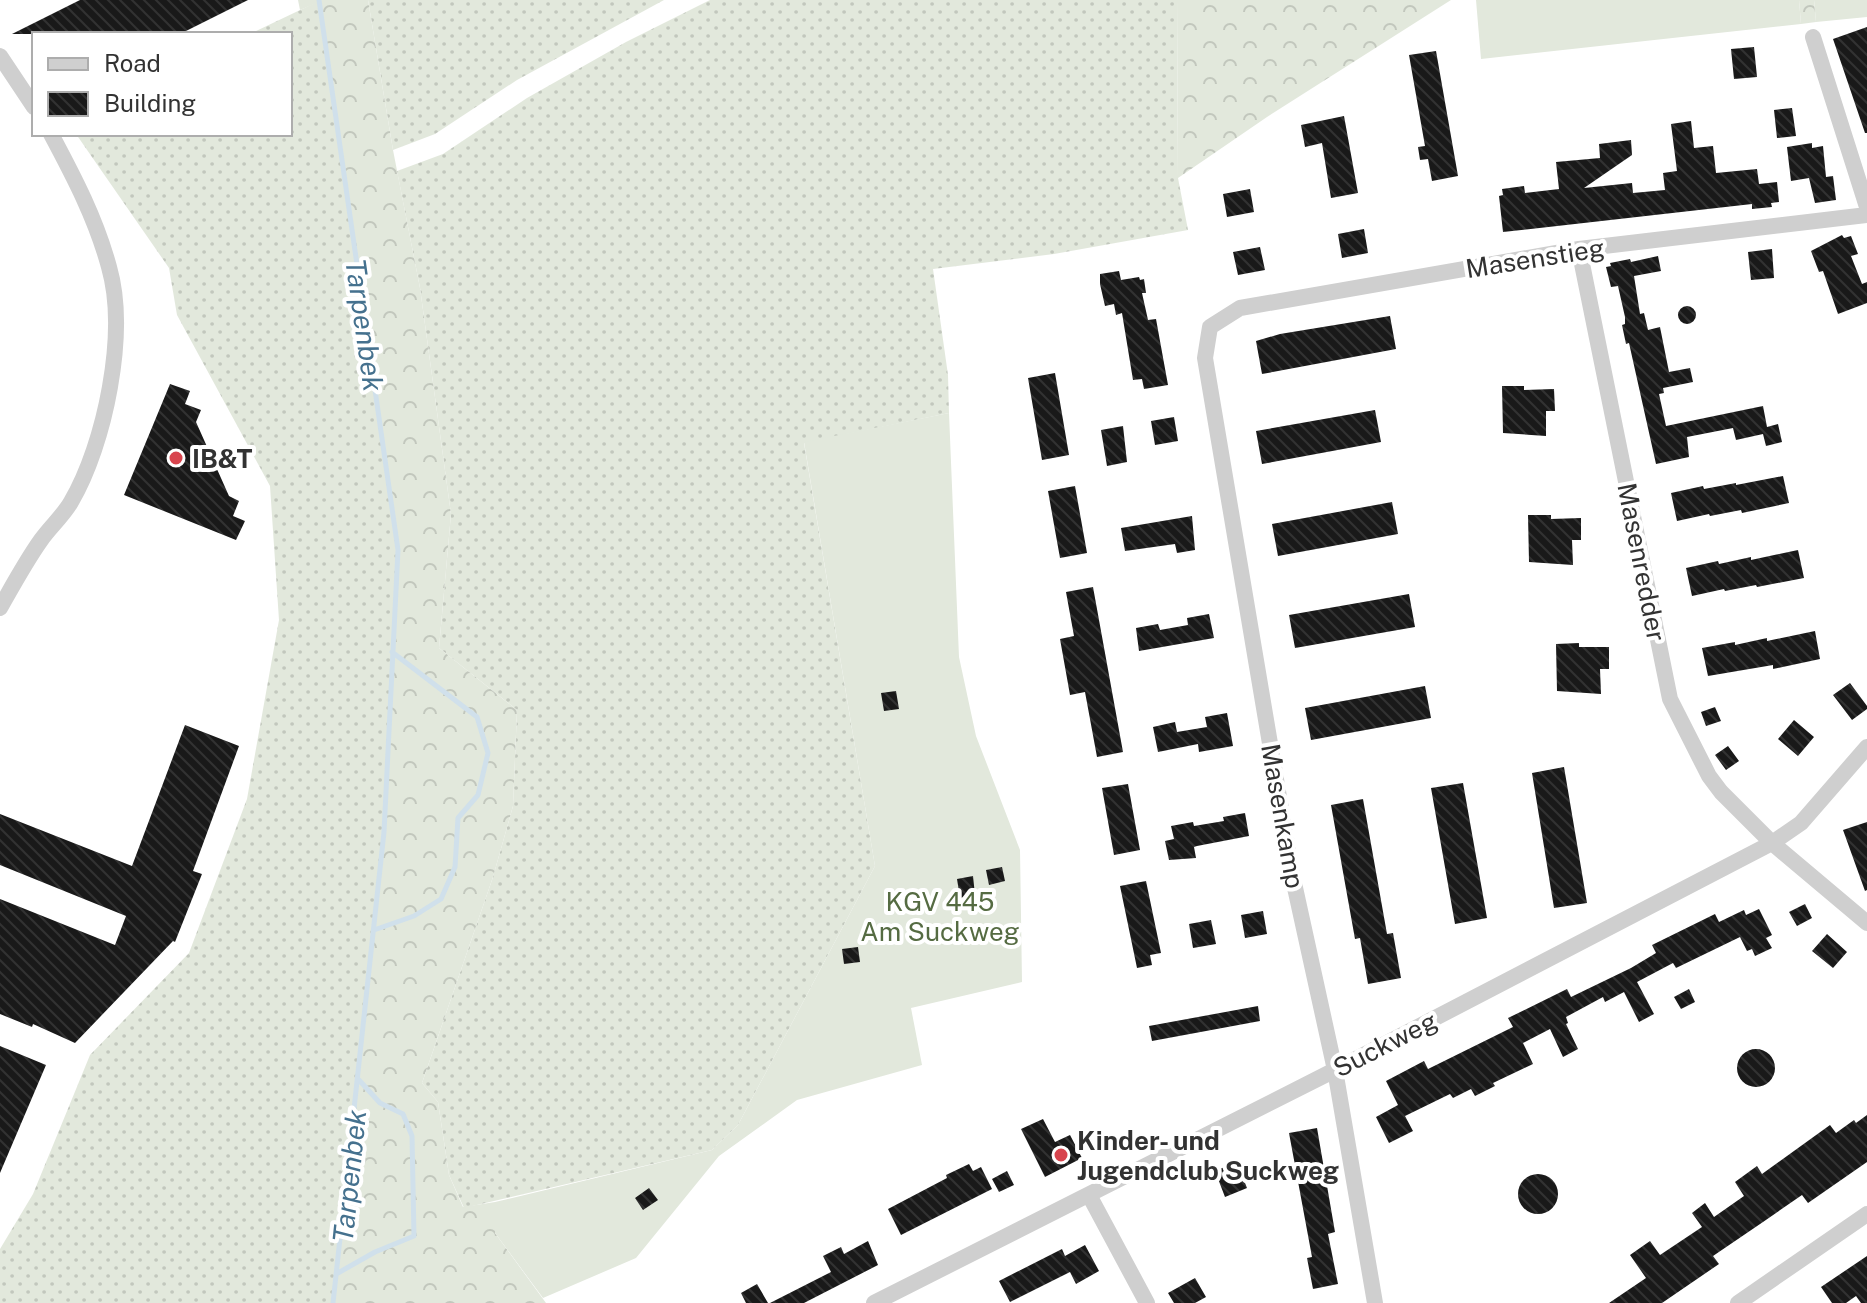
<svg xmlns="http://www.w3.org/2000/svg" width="1867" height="1303" font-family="'Public Sans',sans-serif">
<defs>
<pattern id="grass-dots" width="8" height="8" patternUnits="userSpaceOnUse" patternTransform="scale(2)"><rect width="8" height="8" fill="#e2e8dc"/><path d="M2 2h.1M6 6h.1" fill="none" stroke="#c2c7bd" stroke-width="1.8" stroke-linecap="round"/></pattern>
<pattern id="forest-crowns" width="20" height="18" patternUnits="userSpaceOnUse" patternTransform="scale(2)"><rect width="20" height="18" fill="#e2e8dc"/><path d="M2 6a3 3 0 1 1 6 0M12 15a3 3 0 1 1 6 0" fill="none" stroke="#c2c7bd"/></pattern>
<pattern id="building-back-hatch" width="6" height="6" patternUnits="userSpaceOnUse" patternTransform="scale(2)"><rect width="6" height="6" fill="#191919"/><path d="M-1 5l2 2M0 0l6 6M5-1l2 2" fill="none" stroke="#323232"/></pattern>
</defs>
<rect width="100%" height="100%" fill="#fff"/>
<path fill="url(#grass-dots)" d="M368 0H664L517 80 435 134 393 150Z
M710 0H1177L1178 178 1188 230 1054 254 933 269 948 375 949 413 804 443 875 866 738 1125 712 1150 464 1208 449 1175 438 1102 422 1083 493 877 513 806 517 710 439 648 451 514 420 288 397 171 443 154 527 98 626 42Z
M319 1 398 550 384 832 333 1303H0V1249L33 1194 90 1055 189 953 247 799 279 620 270 486 177 315 169 268 76 134H290V34H250Z"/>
<path fill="url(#forest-crowns)" d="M298 0H368L393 150 420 288 451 514 439 648 517 710 513 806 493 877 422 1083 438 1102 449 1175 463 1207 495 1202V1233L546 1303H333L384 832 398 550 319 2 300 10Z
M1177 0H1451L1267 117 1178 178Z
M1799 0H1814L1816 22 1801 24Z"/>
<path fill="#e2e8dc" d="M1476 0H1799L1801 24 1481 59Z
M1814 0H1867V17L1816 22Z
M949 413 959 657 976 736 1020 850 1022 982 911 1008 922 1065 797 1100 719 1156 636 1258 543 1298 495 1233V1202L712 1150 738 1125 875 866 804 442Z"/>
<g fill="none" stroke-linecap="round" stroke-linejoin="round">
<path stroke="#d0e0eb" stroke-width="5" d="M319 0 398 550 384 832 333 1303
M374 930 414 916 441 899 455 867 458 818 478 795 488 753 477 717 392 652
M338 1273 375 1252 414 1236 412 1136 403 1114 380 1103 359 1080"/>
</g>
<path fill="url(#building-back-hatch)" d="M80 0H248L180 34H12Z
M1867 27V133H1865L1833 39Z
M1754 47 1757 77 1734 79 1731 49Z
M1436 51 1458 176 1432 181 1428 159 1420 160 1418 147 1425 146 1409 55Z
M1792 108 1796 136 1777 138 1774 110Z
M1344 116 1358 193 1331 198 1322 143 1305 147 1301 125Z
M1691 121 1694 148 1713 146 1716 173 1757 169 1759 184 1777 182 1779 202 1771 203 1772 207 1752 209V204L1503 232 1499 196 1503 195 1502 189 1524 186 1525 193 1559 189 1556 162 1600 158 1599 144 1631 140 1632 155 1584 188 1632 183 1633 193 1665 190 1663 173 1677 171 1671 124Z
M1812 143V148L1823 146 1826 177 1833 176 1836 200 1815 203 1809 178 1791 181 1787 147Z
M1250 189 1254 212 1227 217 1223 194Z
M1364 229 1368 253 1342 258 1338 234Z
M1842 235 1844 238 1851 236 1858 254 1851 256 1862 284 1867 282V303L1838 314 1823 271 1819 272 1811 251Z
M1260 247 1265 270 1238 275 1233 252Z
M1772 249 1774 278 1751 280 1748 252Z
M1658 256 1661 271 1634 276 1640 314 1644 313 1648 330 1660 327 1669 372 1690 368 1693 382 1663 388 1664 393 1659 394 1666 426 1763 406 1767 427 1778 424 1782 442 1766 446 1763 434 1736 440 1733 428 1687 437 1689 457 1656 464 1629 343 1626 344 1622 325 1625 324V317L1618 286 1611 287 1606 267 1611 266 1610 263 1630 259 1631 262Z
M1119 271 1121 280 1139 277 1140 280 1144 279 1146 293H1142L1148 320 1156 319 1168 385 1144 389 1142 379 1133 380 1122 313 1116 315 1114 304 1105 306 1100 284V274Z
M1678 315a9 9 0 1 1 18 0a9 9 0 1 1-18 0Z
M1390 316 1396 349 1262 374 1256 341 1280 334Z
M1055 373 1069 455 1042 460 1028 378Z
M170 384 190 391 185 404 201 410 196 422 229 496 239 501 233 516 245 521 236 540 124 495Z
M1502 386H1524V390L1554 389 1555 411H1546V436L1503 433Z
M1375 410 1381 442 1262 464 1256 431Z
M1174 417 1178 441 1155 445 1151 421Z
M1123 426 1127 462 1107 466 1101 430Z
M1783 476 1789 503 1742 513 1741 510 1710 516 1709 514 1677 521 1671 493 1703 486 1704 489 1736 483V485Z
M1075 486 1087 553 1060 558 1048 491Z
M1392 502 1398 534 1278 556 1272 524Z
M1528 515H1551V519L1581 518V540H1572L1573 565 1529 562Z
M1192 516 1195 550 1177 553 1175 544 1125 551 1121 528Z
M1798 550 1804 578 1757 587 1756 585 1725 591 1724 589 1692 596 1686 568 1718 561 1719 564 1751 557V560Z
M1093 587 1123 752 1097 757 1085 692 1070 695 1060 639 1074 636 1066 592Z
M1409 594 1415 627 1295 648 1289 615Z
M1209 614 1214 638 1139 651 1136 628 1158 624 1160 630 1188 625 1187 618Z
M1815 631 1820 659 1773 669V665L1708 676 1702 648 1735 642V645L1767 638V641Z
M1579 643V647H1609V669H1600L1601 694 1557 691 1556 644Z
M1850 683 1867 706V709L1852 720 1833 695Z
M1425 686 1431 718 1311 740 1305 708Z
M896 691 899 709 884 711 881 693Z
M1715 707 1721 721 1706 726 1701 712Z
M1227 713 1233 746 1199 752 1198 744 1158 752 1153 727 1175 722 1177 732 1207 727 1205 717Z
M1794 720 1814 737 1798 756 1778 739Z
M185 725 239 746 193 871 202 874 175 942 173 941 75 1043 33 1024 32 1027 0 1014V899L115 945 126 916 0 865V814L132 866Z
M1728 746 1739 761 1726 770 1715 755Z
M1564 767 1587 903 1554 908 1532 773Z
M1463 783 1487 918 1455 924 1431 788Z
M1128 784 1140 850 1114 855 1102 788Z
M1363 799 1387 934 1393 933 1401 978 1368 984 1360 938 1355 939 1331 805Z
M1245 813 1249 836 1197 846 1194 847 1196 858 1169 860 1165 841 1174 839 1171 826 1193 822 1194 826 1224 821 1223 817Z
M1867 822V890L1865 891 1843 830Z
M1002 867 1005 881 989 885 986 870Z
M973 876 975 895 960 898 957 879Z
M1146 881 1161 953 1150 955 1152 965 1137 968 1120 886Z
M1805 904 1812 918 1797 926 1789 912Z
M1759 909 1772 935 1766 938 1772 948 1755 956 1752 949 1747 951 1740 937 1676 968 1673 963 1637 982 1654 1014 1639 1022 1624 992 1605 1002 1603 997 1566 1017 1568 1023 1566 1024 1578 1049 1563 1057 1550 1029 1523 1043 1533 1064 1493 1083 1495 1086 1475 1096 1471 1089 1453 1098 1450 1094 1405 1116 1413 1131 1389 1143 1376 1117 1398 1105 1386 1081 1424 1061 1428 1069 1513 1027 1508 1018 1567 989 1571 997 1631 968 1656 953 1652 945 1715 914 1719 922 1744 910 1746 915Z
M1263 911 1267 934 1245 938 1241 915Z
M1211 920 1216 944 1193 948 1189 924Z
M1827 934 1847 952 1833 968 1812 951Z
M858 947 860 962 844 964 842 949Z
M1689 989 1695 1002 1681 1009 1674 997Z
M1258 1006 1260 1021 1152 1041 1149 1026Z
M0 1046 46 1065 0 1173Z
M1737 1068a19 19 0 1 1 38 0a19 19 0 1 1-38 0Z
M1867 1115V1162L1808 1203 1802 1195 1763 1222 1713 1256 1719 1264 1662 1303H1609L1646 1278 1630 1255 1650 1241 1660 1255 1702 1227 1692 1213 1705 1203 1714 1217 1744 1196 1735 1182 1757 1166 1762 1174 1830 1125 1836 1133 1854 1120 1856 1123Z
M1043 1119 1055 1142 1070 1135 1082 1158 1045 1177 1021 1129Z
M1317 1128 1335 1232 1328 1234 1338 1284 1313 1289 1307 1258 1312 1257 1289 1133Z
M1237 1162 1247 1188 1225 1197 1215 1171Z
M969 1164 973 1171 981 1167 992 1189 901 1235 888 1209 947 1178 946 1175Z
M1007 1171 1014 1185 999 1192 992 1179Z
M1518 1194a20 20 0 1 1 40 0a20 20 0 1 1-40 0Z
M649 1188 658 1200 643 1210 635 1198Z
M868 1241 878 1265 804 1303H770L831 1272 823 1256 841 1247 844 1254Z
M1085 1245 1099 1271 1076 1284 1070 1272 1010 1302 999 1281 1062 1249 1065 1256Z
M1867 1256V1303H1861L1856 1296 1846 1303H1832L1821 1287Z
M1195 1278 1206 1297 1195 1303H1174L1168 1293Z
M757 1284 768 1303H746L741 1293Z"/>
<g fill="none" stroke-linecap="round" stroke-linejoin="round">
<path stroke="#cfcfcf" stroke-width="16" d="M1813 37 1867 207
M0 56 34 107
M1579 249 1670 699 1709 776 1721 792 1772 843 1867 923
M0 608C13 585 26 561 41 540 50 527 63 516 71 502 105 444 128 333 109 267 96 219 74 177 51 134
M1089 1195 1147 1303
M874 1303 1335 1070 1772 843 1801 823 1867 747
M1375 1303 1335 1070 1292 874 1205 358 1210 327 1240 308 1579 249 1867 215
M1738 1303 1867 1214"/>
</g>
<g fill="#d8454e" stroke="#fff" stroke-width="3">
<circle cx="176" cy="458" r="8"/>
<circle cx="1061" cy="1155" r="8"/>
</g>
<g text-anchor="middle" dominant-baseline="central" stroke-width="8" stroke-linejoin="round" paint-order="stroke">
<g font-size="26" fill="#323232" stroke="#fff">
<text transform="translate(1535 258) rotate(-9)">Masenstieg</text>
<text transform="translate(1642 562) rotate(79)">Masenredder</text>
<text transform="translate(1283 816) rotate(80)">Masenkamp</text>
<text transform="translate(1385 1044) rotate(-27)">Suckweg</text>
</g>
<g font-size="26" font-weight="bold" fill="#323232" stroke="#fff" text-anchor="start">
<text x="192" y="458">IB&amp;T</text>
<text x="1077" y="1140">Kinder- und<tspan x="1077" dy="30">Jugendclub Suckweg</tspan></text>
</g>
<g font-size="26" fill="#556b42" stroke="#fff">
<text x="940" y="901">KGV 445<tspan x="940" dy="30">Am Suckweg</tspan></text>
</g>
<g font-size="28" font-style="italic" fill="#45718e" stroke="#fff">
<text transform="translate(365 325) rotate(82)">Tarpenbek</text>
<text transform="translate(349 1176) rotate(-84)">Tarpenbek</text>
</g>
</g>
<rect x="32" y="32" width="260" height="104" fill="#ffffff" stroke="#adadad" stroke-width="2"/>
<rect x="48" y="58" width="40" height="12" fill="#cfcfcf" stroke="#adadad" stroke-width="2"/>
<text x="104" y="72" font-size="24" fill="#323232">Road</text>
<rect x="48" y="92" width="40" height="24" fill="url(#building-back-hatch)" stroke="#adadad" stroke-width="2"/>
<text x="104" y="112" font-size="24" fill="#323232">Building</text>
</svg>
